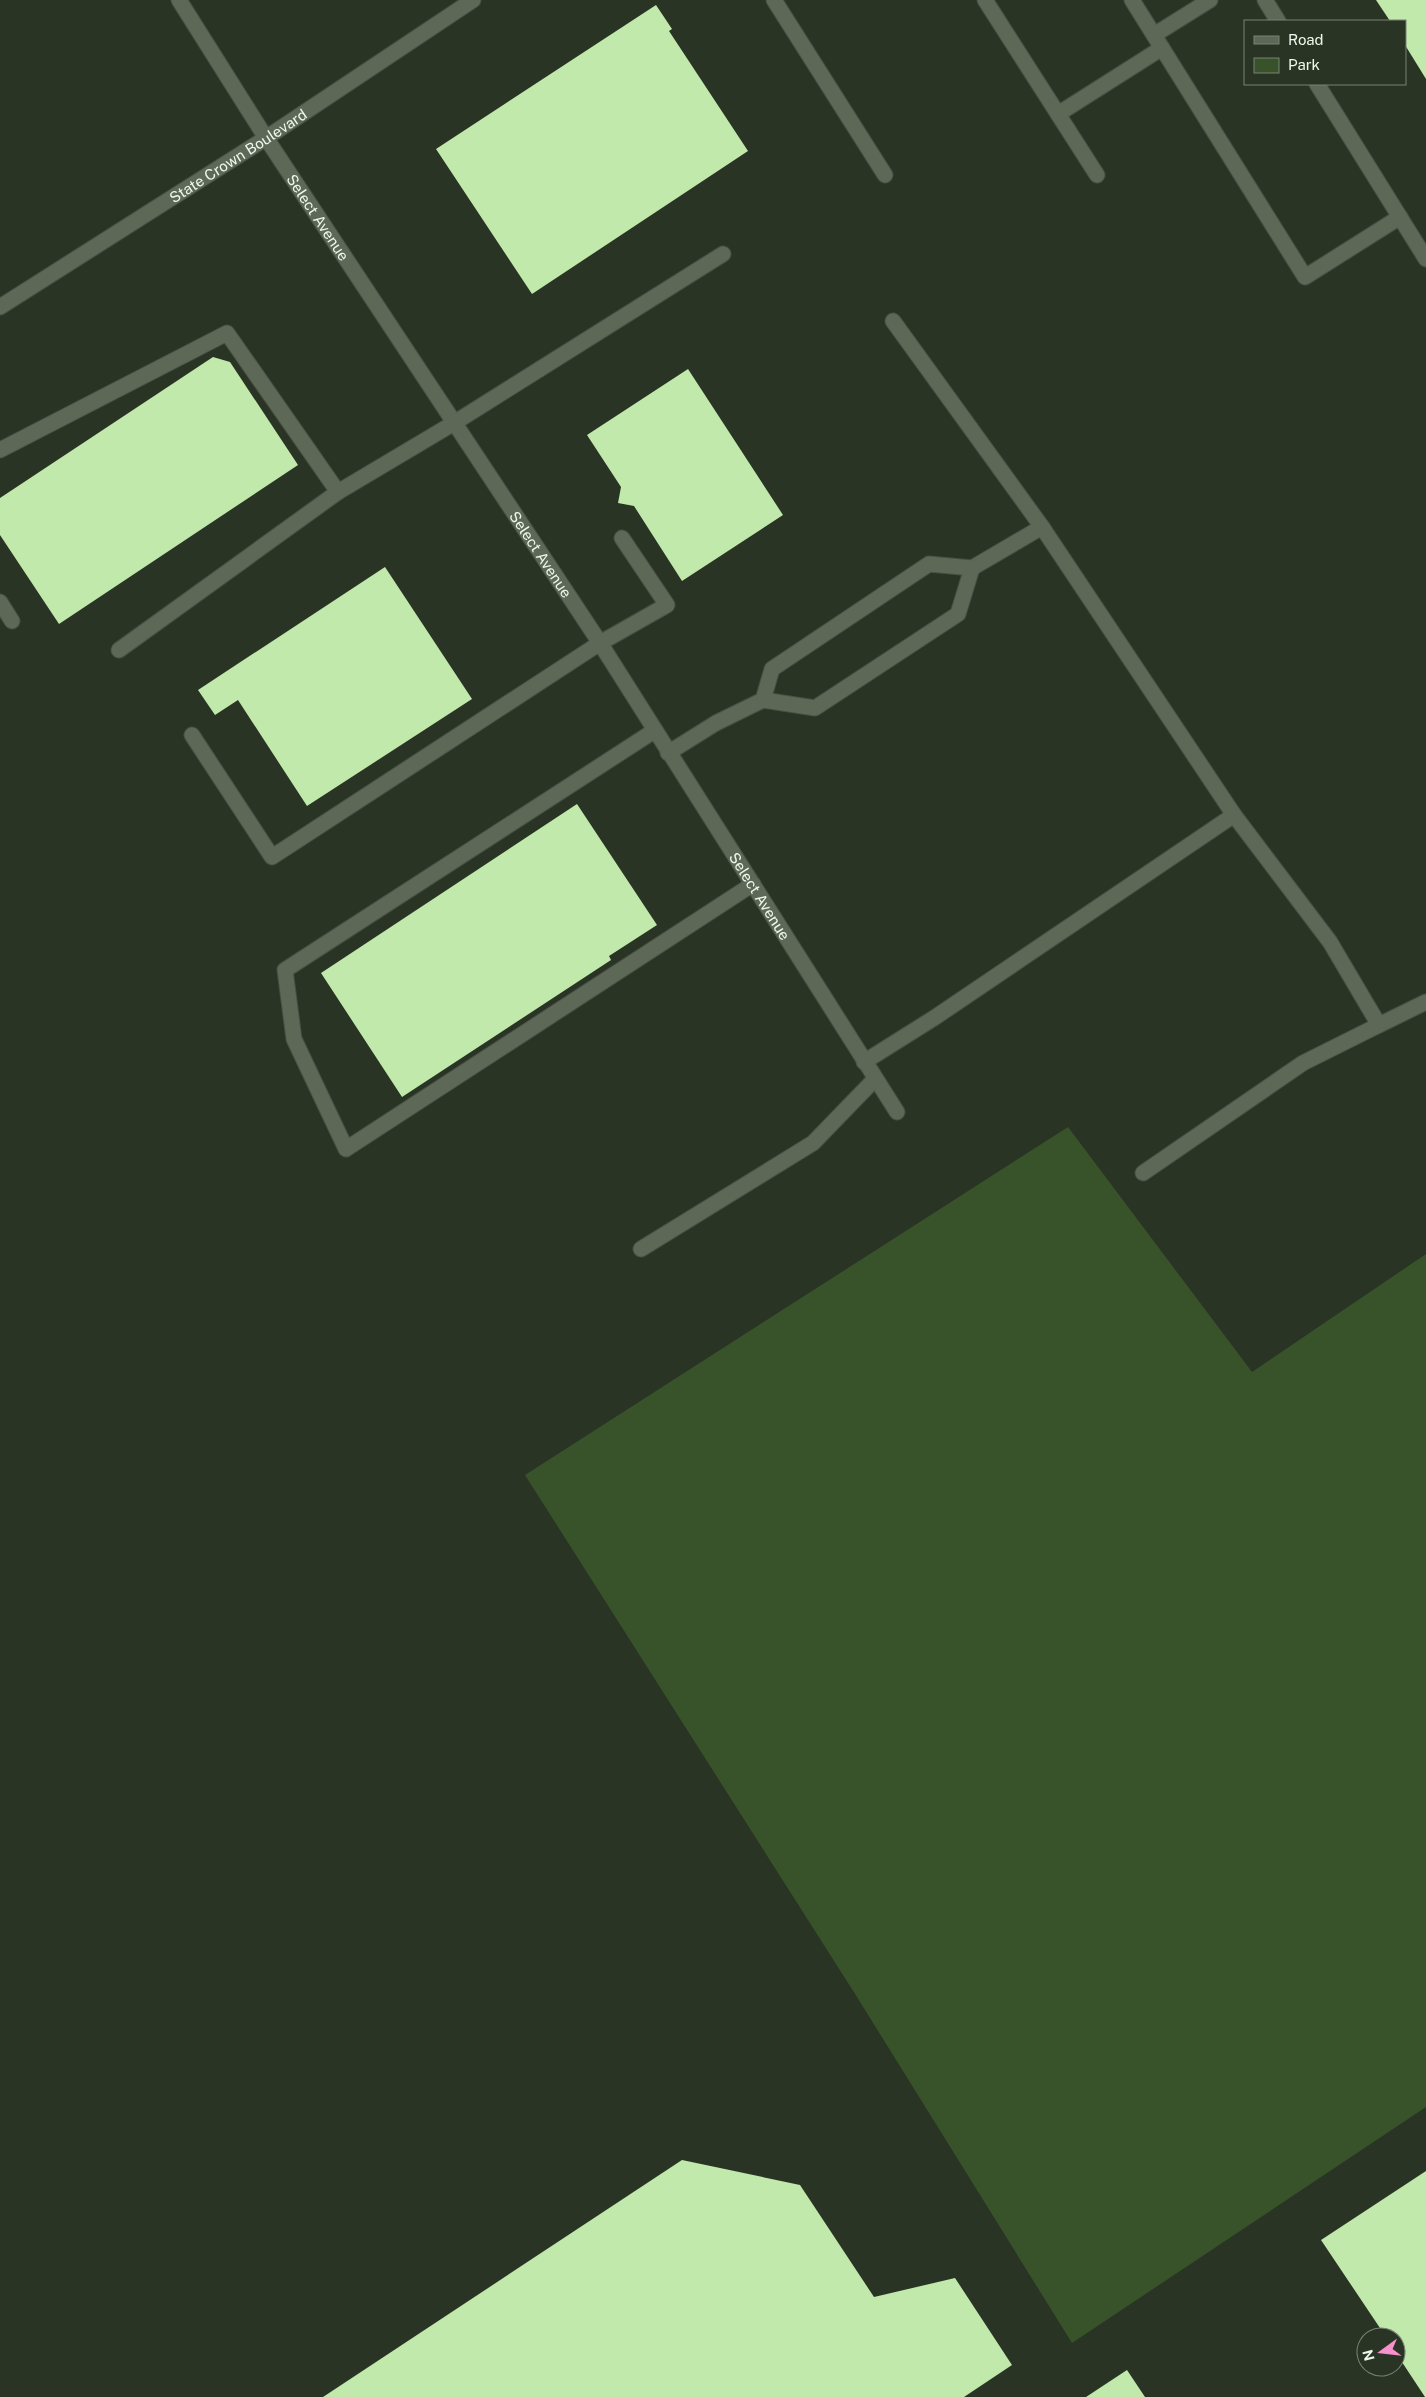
<svg xmlns="http://www.w3.org/2000/svg" width="1426" height="2397" font-family="'Public Sans',sans-serif">
<rect width="100%" height="100%" fill="#2a3425"/>
<path fill="#38532a" d="M1068 1127 1252 1372 1426 1254V2107L1072 2343 857 1997 525 1475Z"/>
<path fill="#c0e9ab" d="M1376 0H1426V79L1405 45V21H1390Z
M656 5 672 29 669 31 748 151 532 294 436 149Z
M213 357 230 362 298 465 59 624 0 535V498Z
M688 369 783 515 682 581 634 506 618 503 621 487 587 435Z
M385 567 472 699 307 806 238 700 215 715 198 690Z
M577 804 657 925 609 956 611 960 402 1097 321 973Z
M682 2160 800 2185 874 2297 955 2278 1012 2365 964 2397H323Z
M1426 2171V2397H1425L1396 2353V2337H1386L1321 2240Z
M1127 2370 1145 2397H1086Z"/>
<g fill="none" stroke-linecap="round" stroke-linejoin="round">
<defs>
<g id="minor">
<path id="s1" d="M179 0 266 138 600 643 897 1112"/>
<path d="M774 0 885 175"/>
<path d="M985 0 1097 175"/>
<path d="M1132 0 1305 277 1400 217"/>
<path d="M1265 0 1278 21"/>
<path d="M1154 35 1210 0"/>
<path d="M1317 84 1426 259"/>
<path d="M1058 114 1162 48"/>
<path id="s2" d="M0 307 266 138 473 0"/>
<path d="M893 321 1042 527 972 568"/>
<path d="M0 450 227 333 338 492 119 650"/>
<path d="M338 492 454 423 723 254"/>
<path d="M1042 527 1234 815 1330 942 1379 1025 1426 1002"/>
<path d="M0 602 12 621"/>
<path d="M654 731 285 970 294 1039 346 1149 753 884"/>
<path d="M192 735 272 857 600 643 667 605 622 538"/>
<path d="M668 753 716 723 763 700 815 708 958 614 972 568 929 564 772 669 763 700"/>
<path d="M864 1062 934 1018 1234 815"/>
<path d="M1143 1173 1303 1063 1379 1025"/>
<path d="M641 1249 813 1143 875 1079"/>
</g>
</defs>
<use href="#minor" stroke="#475044" stroke-width="17"/>
<use href="#minor" stroke="#5d6857" stroke-width="15"/>
</g>
<g text-anchor="middle" dominant-baseline="central" stroke-width="5" stroke-linejoin="round" paint-order="stroke">
<g font-size="15" fill="#f0f6ed" stroke="#2a3425">
<text stroke="none"><textPath href="#s2" startOffset="282">State Crown Boulevard</textPath></text>
<text stroke="none"><textPath href="#s1" startOffset="258">Select Avenue</textPath></text>
<text stroke="none"><textPath href="#s1" startOffset="662">Select Avenue</textPath></text>
<text stroke="none"><textPath href="#s1" startOffset="1068">Select Avenue</textPath></text>
</g>
</g>
<rect x="1244" y="20" width="162" height="65" fill="#2a3425" stroke="#798275"/>
<rect x="1254" y="36" width="25" height="8" fill="#5d6857" stroke="#798275"/>
<text x="1288" y="45" font-size="15" fill="#f0f6ed">Road</text>
<rect x="1254" y="58" width="25" height="15" fill="#38532a" stroke="#798275"/>
<text x="1288" y="70" font-size="15" fill="#f0f6ed">Park</text>
<g transform="translate(1381 2352) rotate(255)"><circle r="24" fill="#2a3425" stroke="#798275"/>
<path d="M0-4L9 19L0 12L-9 19Z" fill="#f890cc"/>
<text y="-8" font-size="14" font-weight="bold" text-anchor="middle" fill="#f0f6ed">N</text>
</g>
</svg>
